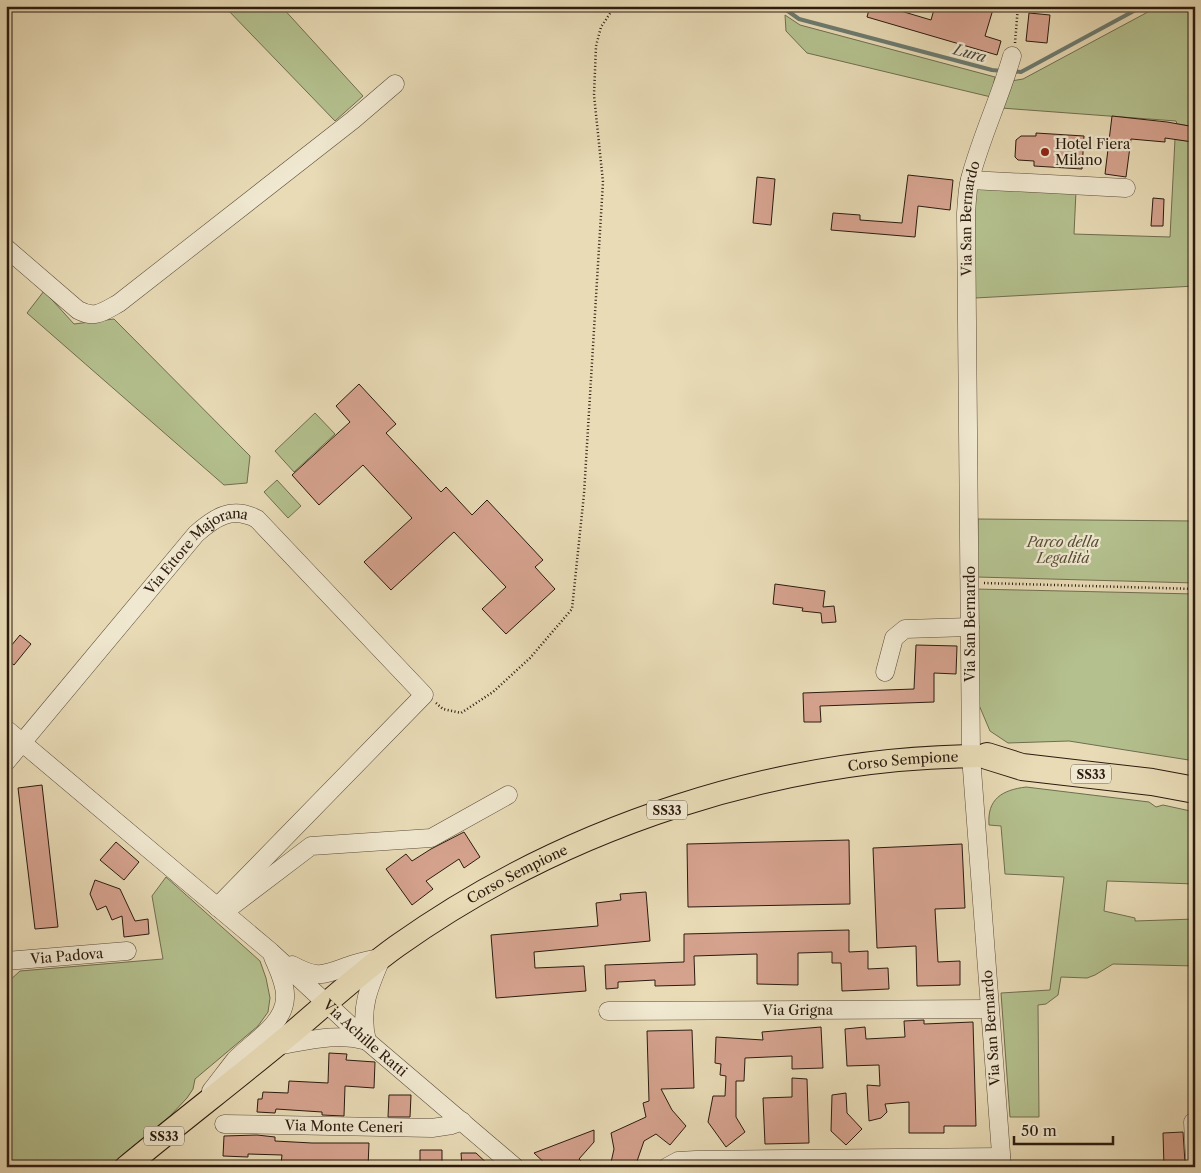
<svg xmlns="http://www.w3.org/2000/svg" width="1201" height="1173" font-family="'Libre Caslon Text',serif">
<rect width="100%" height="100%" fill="#e8dbb6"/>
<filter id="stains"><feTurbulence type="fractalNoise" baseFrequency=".004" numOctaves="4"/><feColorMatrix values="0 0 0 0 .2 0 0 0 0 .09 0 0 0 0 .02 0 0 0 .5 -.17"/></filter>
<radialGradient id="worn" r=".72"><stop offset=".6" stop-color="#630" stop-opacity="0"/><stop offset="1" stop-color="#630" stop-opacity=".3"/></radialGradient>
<path fill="#b4c18f" stroke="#706e4f" d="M224 6H281L363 96 335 121Z
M1159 6H1195V127L1177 124 1176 121 1001 108 1011 81 1023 79Z
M785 15 800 25 995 77 991 97 807 53 786 31Z
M1195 131V286L975 298 973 230 975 186 1076 191 1074 234 1170 237 1175 139 1193 142Z
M44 291 74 324 114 319 250 456 247 483 224 485 27 313Z
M315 413 335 434 294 472 275 451Z
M277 480 301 506 288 518 264 492Z
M978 519 1195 521V583L977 577Z
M975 589 1195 594V761L1069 741 1008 743 990 731 976 698Z
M1026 787 1149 802 1156 807 1163 805 1195 812V884L1107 881 1104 911 1135 918V921L1195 919V966L1113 964 1095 975 1087 978 1061 977 1058 995 1046 1004 1038 1005 1039 1117H1010L1001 993 1050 990 1064 877 1005 874 1001 826 989 825C987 799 1002 790 1026 787Z
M166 877 260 961 266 978 270 998 268 1012 258 1026 195 1079 193 1089 187 1098 170 1116 108 1167H22L6 1158 11 1052 7 1036 9 981 20 971 163 959 152 896Z"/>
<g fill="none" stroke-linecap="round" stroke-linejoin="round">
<path stroke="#6c7b70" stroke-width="4" d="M784 6 785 9 799 19 992 70 1002 71
M1012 71 1021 72 1143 6"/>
</g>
<path fill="#d6a38f" stroke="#2c1b0f" d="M870 6H884L931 20 935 6H994L985 36 1001 41 997 55 867 17Z
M1029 13 1050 15 1047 43 1026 41Z
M1112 116 1167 122 1195 127 1193 142 1165 138V142L1131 139 1126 177 1105 174Z
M1036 133 1084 136 1082 169 1034 166V161L1018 160 1015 157 1016 140 1021 136H1036Z
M908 175 953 180 950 210 918 206 915 237 831 230 833 213 860 215V220L902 223Z
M757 177 775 179 771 225 753 223Z
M1153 198 1164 199 1163 226H1151Z
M359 384 396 424 386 433 441 492 446 487 472 515 487 500 543 560 535 567 555 589 506 634 482 609 506 587 454 532 391 590 364 562 412 518 363 465 319 505 292 475 350 422 336 406Z
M775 584 825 591 823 607 834 606 836 622 822 623 821 613 802 611 803 608 773 604Z
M20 635 31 644 14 665 6 659V652Z
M916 645 957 646 956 674 934 673V702L820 706 821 722H804L803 693 914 689Z
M42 785 58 927 35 929 18 788Z
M464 832 480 857 464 868 459 859 426 881 433 889 412 905 386 869 406 854 412 861 431 849Z
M849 840 850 904 688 907 687 844Z
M116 842 139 862 124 880 100 860Z
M962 844 965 908 935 909 938 962 960 961V985L917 986 916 946 877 948 873 848Z
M95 880 120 889 135 921 148 919 149 934 124 937 122 916 112 920 106 906 97 910 90 894Z
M646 892 650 941 534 952 535 968 584 966 586 991 496 998 491 935 598 926 596 903 621 900 620 894Z
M849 930V952L868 951V969L888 968 889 989 842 991 841 963H832V952L798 953V985L757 984V954L694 956 695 985 655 986V980L618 982V988L606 989 605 965 684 962V934Z
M924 1020V1024L973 1022 976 1126H944V1133H909V1102L885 1104 887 1112 881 1118 869 1121 867 1085 880 1086 879 1065 847 1066 845 1029 865 1027 866 1039 905 1037 904 1021Z
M821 1027 823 1068 792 1069V1056L745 1058 744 1081H736V1117L745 1132 726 1147 708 1122 713 1096H725L726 1076 720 1075 721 1064 715 1063 716 1037 763 1040 762 1032Z
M692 1030 694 1088 661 1089 672 1110 686 1126 670 1145 656 1134 644 1141 635 1167H610L614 1149 611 1133 646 1117 643 1103 649 1101 647 1031Z
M329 1053 347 1054 346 1060 375 1062 374 1088 345 1086 344 1116 322 1115V1112L276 1109 275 1113 257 1112 258 1099H262L263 1092 288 1093 289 1081 328 1083Z
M792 1078 807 1079 809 1143 765 1144 763 1098 792 1097Z
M846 1093 847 1113 862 1129 846 1145 831 1131 832 1095Z
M389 1095H411L410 1117H388Z
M594 1130V1142L579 1159 587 1167H549L534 1153Z
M1183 1132 1185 1163H1183V1167H1164L1163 1133Z
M257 1135 275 1137V1141L312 1143H369L368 1167H336L337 1164H281L282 1155 248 1154V1157L223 1156 224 1136Z
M420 1150H442V1167H420Z
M461 1153H476L491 1167H462Z"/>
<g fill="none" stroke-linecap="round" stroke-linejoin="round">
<defs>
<g id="minor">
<path d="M970 180 1126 188"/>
<path d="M6 248 78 310C95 319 103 312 119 303L353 120 395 84"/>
<path d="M885 672 894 638 905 629 970 627"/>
<path id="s1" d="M6 729 271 952 367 1041 515 1167"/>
<path id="s2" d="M6 762 196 534C215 517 232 506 257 519L424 695 217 907"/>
<path d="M224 912 311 846 431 838 508 795"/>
<path id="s3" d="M6 961 127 951"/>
<path d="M292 965C318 979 323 975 348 966 358 962 369 960 379 958"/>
<path id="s4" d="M608 1011 989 1009"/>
<path d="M367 1041C359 1009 369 987 382 957"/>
<path d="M276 1046C306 1041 338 1032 367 1041"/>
<path d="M211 1091C219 1081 227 1070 235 1060 252 1042 284 1025 285 998 286 984 278 969 273 957"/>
<path d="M1193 1122 1195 1161"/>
<path id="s5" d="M224 1124 432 1128 452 1125 462 1121"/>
<path d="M667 1167 678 1161 696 1160 1001 1157"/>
<path id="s6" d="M1002 1167 971 756 966 213C967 202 967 190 970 179 981 137 1000 98 1012 56"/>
</g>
<g id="major">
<path id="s7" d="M126 1167C179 1123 234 1081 287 1037 323 1007 358 974 397 946 566 826 779 756 987 756"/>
</g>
<path id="highway" d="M987 756 1022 767 1152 782 1195 790"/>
</defs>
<use href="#minor" stroke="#5b4b39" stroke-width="19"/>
<use href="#major" stroke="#2c1b0f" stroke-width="24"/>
<use href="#highway" stroke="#2c1b0f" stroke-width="28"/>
<path stroke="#2c1b0f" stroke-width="2.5" stroke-dasharray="1 2.5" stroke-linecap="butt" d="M1015 43 1018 6
M984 583 1195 589
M436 703 443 709 461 713 493 692 530 658 572 609 584 494 603 182 594 95 596 46 601 27 615 6"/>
<use href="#minor" stroke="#f0e8d0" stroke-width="18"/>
<use href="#major" stroke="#e8dbb6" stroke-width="22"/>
<use href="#highway" stroke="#e8dbb6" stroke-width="26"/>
</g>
<circle fill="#8f2418" stroke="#f0e8d0" stroke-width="2" cx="1045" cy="152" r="5"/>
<g text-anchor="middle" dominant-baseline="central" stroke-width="4.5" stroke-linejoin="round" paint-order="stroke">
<g fill="#f0e8d0" stroke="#675849" stroke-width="1">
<rect x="1071" y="764.5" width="40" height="19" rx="4"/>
<rect x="647" y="800.5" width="40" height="19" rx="4"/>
<rect x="144" y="1126.5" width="40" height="19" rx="4"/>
</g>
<g font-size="12" font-weight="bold" fill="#2c1b0f">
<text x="1091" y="774">SS33</text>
<text x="667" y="810">SS33</text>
<text x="164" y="1136">SS33</text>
</g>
<g font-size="14" fill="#2c1b0f" stroke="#f0e8d0" text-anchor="start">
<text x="1055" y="144">Hotel Fiera<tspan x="1055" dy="16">Milano</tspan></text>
</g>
<g font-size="14" fill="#2c1b0f" stroke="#f0e8d0">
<text stroke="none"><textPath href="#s6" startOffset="950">Via San Bernardo</textPath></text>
<text stroke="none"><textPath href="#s2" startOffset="288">Via Ettore Majorana</textPath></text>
<text transform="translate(970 624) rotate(-90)">Via San Bernardo</text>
<text stroke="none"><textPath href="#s7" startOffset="895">Corso Sempione</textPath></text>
<text stroke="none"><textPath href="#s7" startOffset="490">Corso Sempione</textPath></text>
<text stroke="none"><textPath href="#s3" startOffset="61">Via Padova</textPath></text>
<text stroke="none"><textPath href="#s4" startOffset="190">Via Grigna</textPath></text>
<text transform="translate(991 1028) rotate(-94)">Via San Bernardo</text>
<text stroke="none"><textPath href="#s1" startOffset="474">Via Achille Ratti</textPath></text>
<text stroke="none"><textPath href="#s5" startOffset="120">Via Monte Ceneri</textPath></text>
</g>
<g font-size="14" font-style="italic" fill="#554d35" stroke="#f0e8d0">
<text x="1063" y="542">Parco della<tspan x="1063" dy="16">Legalità</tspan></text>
</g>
<g font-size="15" font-style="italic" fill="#4c4b3f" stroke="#f0e8d0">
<text transform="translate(970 53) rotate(15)">Lura</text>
</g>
</g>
<rect width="1201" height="1173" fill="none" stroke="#e8dbb6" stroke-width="25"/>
<rect x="8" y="8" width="1186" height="1158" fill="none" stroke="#2c1b0f" stroke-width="2.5"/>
<rect x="12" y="12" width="1176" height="1148" fill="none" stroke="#2c1b0f"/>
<path d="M1014 1136v8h99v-8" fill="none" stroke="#2c1b0f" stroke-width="2.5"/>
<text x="1021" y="1136" font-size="15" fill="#2c1b0f" stroke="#f0e8d0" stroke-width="4" paint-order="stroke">50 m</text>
<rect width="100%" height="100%" filter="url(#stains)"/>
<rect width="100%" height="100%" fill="url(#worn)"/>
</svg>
